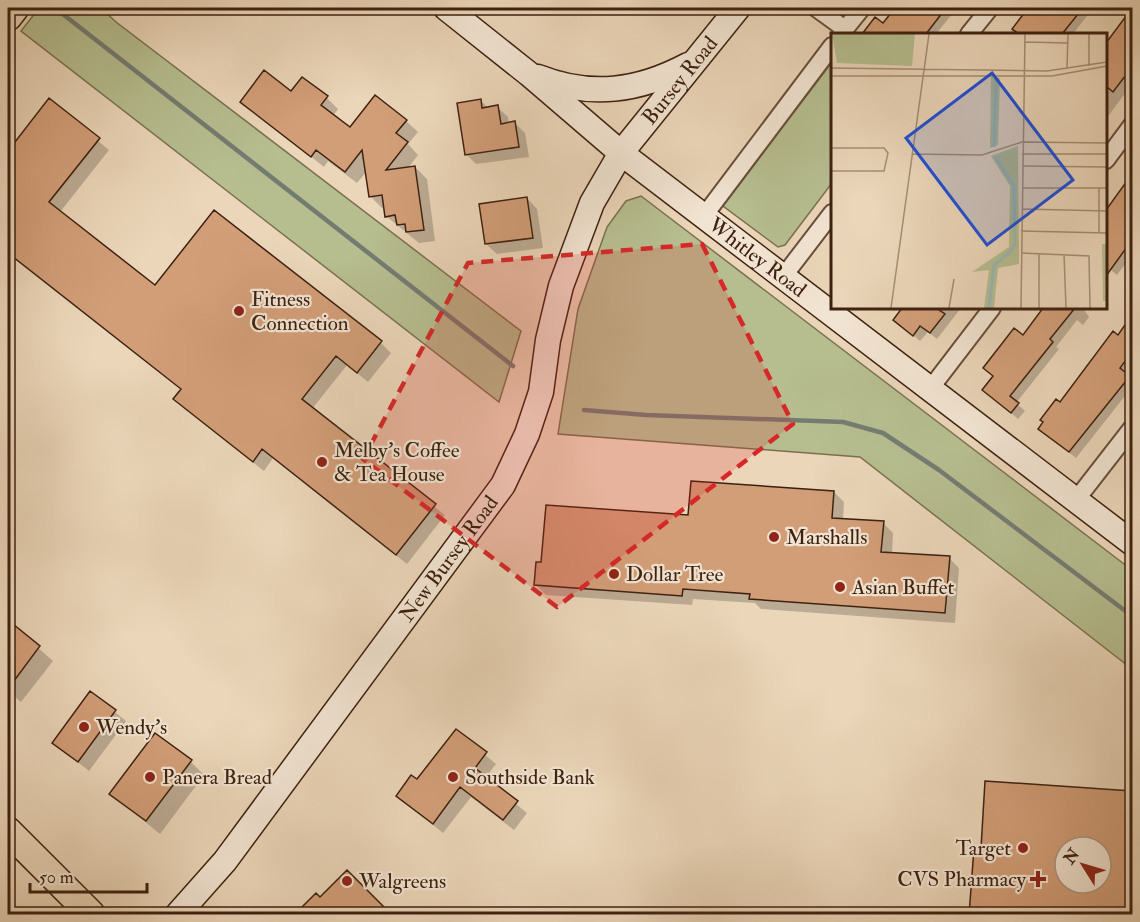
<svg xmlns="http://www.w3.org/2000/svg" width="1140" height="922" font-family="'IM FELL Double Pica',serif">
<rect width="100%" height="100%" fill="#ebd6b9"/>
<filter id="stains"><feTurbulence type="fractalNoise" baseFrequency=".00333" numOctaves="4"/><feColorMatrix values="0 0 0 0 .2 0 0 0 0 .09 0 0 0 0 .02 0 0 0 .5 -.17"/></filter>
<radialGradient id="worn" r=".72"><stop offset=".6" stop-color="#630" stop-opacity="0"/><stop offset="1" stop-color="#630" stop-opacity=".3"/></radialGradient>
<path fill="#b6be90" stroke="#7a7050" stroke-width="1.5" d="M39 8H101L116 22 521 331 499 402 21 31Z
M832 62V183L785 245 778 247 723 206Z
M641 196 1132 570V669L860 457 558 434 578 309 607 227 626 201Z"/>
<path fill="#0003" fill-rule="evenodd" d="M897 8H957L936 34H872L867 30 884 25Z
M1029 8H1093L1073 34H1009Z
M1132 9V84L1106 119V43Z
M291 93 327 98 338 109 333 116 350 129 406 121 418 132 408 144 418 155 408 168 415 167 427 179 435 241 419 243 386 216 385 207 382 208 370 196 367 171 357 183 328 161 324 167 242 102Z
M49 100 109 150 60 212 155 288 381 343 391 353 368 382 347 365 312 409 445 515 407 564 273 458 264 471 185 409 175 399 182 390 8 253V153Z
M480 100 488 108 497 107 508 117 509 124 515 123 525 133 529 157 476 164 466 154Z
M1132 177V255L1117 275 1111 270 1106 277V211Z
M527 198 537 209 543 248 497 254 486 244Z
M903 308H961L937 339 928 332 920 341 895 320Z
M1044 308H1083L1089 317 1083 325 1077 320 1056 347 1059 349 1016 403 1025 411 1018 419 984 390Z
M1132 317V367L1127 375 1132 380V387L1076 458 1040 429Z
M834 492 844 502 843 520 883 523 893 533 892 554 949 558 959 568 955 623 761 609 755 603 693 599 692 605 546 595 536 585 689 516Z
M8 622 53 661 21 702 8 691Z
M91 693 126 721 89 771 54 743Z
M456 731 496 764 485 778 527 813 514 830 471 797 443 833 398 796 417 782Z
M191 762 204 775 160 834 111 794Z
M986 783 1132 792V914H971L982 850ZM1065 847H1101V883H1065Z"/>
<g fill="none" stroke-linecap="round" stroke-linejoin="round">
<path stroke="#747c72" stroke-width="4.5" d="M55 8 513 366
M584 410 646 415 843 422 883 433 939 470 1132 616"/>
</g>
<path fill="#d29e78" stroke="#3d2110" stroke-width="1.5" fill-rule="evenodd" d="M895 8H946L926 34H862L875 17 883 23Z
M1028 8H1083L1062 34H1019L1012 29Z
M1132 8V67L1113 92 1106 86V43Z
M264 70 291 91 302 77 328 96 321 105 350 127 375 95 407 120 396 133 408 142 386 170 415 166 424 230 406 232 405 224 397 225 395 215 385 217 382 195 369 197 362 150 345 172 316 150 311 157 240 102Z
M49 98 100 138 49 202 155 285 214 210 382 341 357 373 336 356 302 399 436 504 396 555 262 449 253 462 173 399 181 389 8 253V151Z
M481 99 482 108 498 105 501 124 515 121 519 147 465 155 457 103Z
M1132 174V240L1106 276V210Z
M527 197 533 238 485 244 479 204Z
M902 308H936L945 314 930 333 920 326 913 336 893 320Z
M1043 308H1075L1050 339 1053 342 1010 396 1019 403 1011 413 982 390 993 376 983 368 1014 328 1023 335Z
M1132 315V352L1120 368 1130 376 1069 452 1038 429 1043 422 1040 420 1056 399 1060 402 1113 331 1118 335Z
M691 481 834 491 832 518 884 521 881 552 950 556 945 613 749 599 750 594 683 589 682 596 534 585 536 562H541L546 505 688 515Z
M8 620 40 646 8 689Z
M90 691 116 710 78 762 52 743Z
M456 729 487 752 475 768 518 801 503 820 460 787 433 824 396 796 411 775 417 779Z
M155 733 192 760 146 821 109 794Z
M985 781 1132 791V915H969L974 848H981ZM1065 847H1101V883H1065Z
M347 870 392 915H294L316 893 320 897Z"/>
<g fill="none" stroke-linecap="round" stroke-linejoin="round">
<defs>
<path id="street" d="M816 8 845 29
M841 34 862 8
M969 34 990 8
M1106 160 1132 125
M704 216 832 46
M783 277 832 213
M930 389 992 308
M1076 500 1132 428"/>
<g id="secondary">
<path id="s1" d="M446 8 529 74 621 153 1132 543"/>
<path d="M538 77C591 98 639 91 688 65"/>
<path id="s2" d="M178 914 225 861 503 485 527 434 541 392 548 340 561 286 592 203 621 153 738 8"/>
</g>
<path id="primary" d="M8 17 15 8
M8 831 91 914"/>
</defs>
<use href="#street" stroke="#684e3a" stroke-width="20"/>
<use href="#secondary" stroke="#3d2110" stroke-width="27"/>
<use href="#primary" stroke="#3d2110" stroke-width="30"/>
<use href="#street" stroke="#f2e4d2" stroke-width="16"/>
<use href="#secondary" stroke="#f2e4d2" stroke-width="24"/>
<use href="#primary" stroke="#ebd6b9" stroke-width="27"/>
</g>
<path fill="#d62828" fill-opacity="0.2" stroke="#d62828" stroke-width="4.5" stroke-dasharray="12 8" stroke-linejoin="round" d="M702 244 793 424 557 607 363 459 468 263Z"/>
<g fill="#8f2418" stroke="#f2e4d2" stroke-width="2">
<circle cx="239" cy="311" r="6"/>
<circle cx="322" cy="462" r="6"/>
<circle cx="774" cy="537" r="6"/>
<circle cx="614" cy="574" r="6"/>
<circle cx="840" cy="587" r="6"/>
<circle cx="84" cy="727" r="6"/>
<circle cx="150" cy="777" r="6"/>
<circle cx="453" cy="777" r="6"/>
<circle cx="1023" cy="848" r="6"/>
<path d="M1035 870h6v6h6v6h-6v6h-6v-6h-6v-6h6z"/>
<circle cx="347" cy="881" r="6"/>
</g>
<g text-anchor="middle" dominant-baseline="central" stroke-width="4.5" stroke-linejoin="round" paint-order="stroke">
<g font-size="21" fill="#3d2110" stroke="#f2e4d2">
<text stroke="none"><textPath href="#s2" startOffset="987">Bursey Road</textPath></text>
<text stroke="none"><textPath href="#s1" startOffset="399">Whitley Road</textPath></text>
<text stroke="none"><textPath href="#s2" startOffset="447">New Bursey Road</textPath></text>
</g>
<g font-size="21" fill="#3d2110" stroke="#f2e4d2" text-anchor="start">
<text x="251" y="299">Fitness<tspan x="251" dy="24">Connection</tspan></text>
<text x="334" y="450">Melby's Coffee<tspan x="334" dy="24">&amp; Tea House</tspan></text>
<text x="786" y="537">Marshalls</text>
<text x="626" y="574">Dollar Tree</text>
<text x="852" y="587">Asian Buffet</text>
<text x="96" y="727">Wendy's</text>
<text x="162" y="777">Panera Bread</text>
<text x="465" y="777">Southside Bank</text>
<text x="1011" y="848" text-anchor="end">Target</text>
<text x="1026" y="879" text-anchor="end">CVS Pharmacy</text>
<text x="359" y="881">Walgreens</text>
</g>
</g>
<g transform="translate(831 33)">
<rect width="276" height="276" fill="#ebd6b9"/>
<path d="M1 1H84L81 33 6 30ZM160 44 169 45 167 112 159 115ZM187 113 188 231 167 235 163 275H153L158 237 141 239 178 214 179 153 160 123ZM271 211H276V268H272Z" fill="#b6be90"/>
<path fill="none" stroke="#99b8b4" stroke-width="3" d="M163 114 165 46M158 275 163 232 180 218 184 210 183 153 164 124"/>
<path fill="none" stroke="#a58e75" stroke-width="1.5" d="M258 1V33M194 9 236 10M0 35 216 38 276 29M236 36 237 1M0 43H221L276 33M0 115H53L57 120 53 138H0M81 121 151 122 191 109 276 110M191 121H276M191 133 276 134M191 155H276M268 155V200M191 176 276 178M190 198 276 200M190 220 258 223 259 275M208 220V275M233 221 235 275M60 275 98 1M118 275 123 246M190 275 194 1"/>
<path fill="#1d4ed8" fill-opacity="0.15" stroke="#1d4ed8" stroke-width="3" d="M161 40 242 147 156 212 75 105Z"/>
<rect width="276" height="276" fill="none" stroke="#3d2110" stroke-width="3"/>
</g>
<rect width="1140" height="922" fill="none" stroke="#ebd6b9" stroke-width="30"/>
<rect x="9" y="9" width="1122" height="904" fill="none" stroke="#3d2110" stroke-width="3"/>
<rect x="15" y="15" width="1110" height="892" fill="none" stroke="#3d2110" stroke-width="1.5"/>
<g transform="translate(1083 865) rotate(307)"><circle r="28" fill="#f2e4d2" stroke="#aa9684" stroke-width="1.5"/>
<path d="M0-4.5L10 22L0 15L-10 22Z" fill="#8f2418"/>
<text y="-9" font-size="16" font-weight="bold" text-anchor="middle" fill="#3d2110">N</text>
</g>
<path d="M30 883v9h117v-9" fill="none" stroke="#3d2110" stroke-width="3"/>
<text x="39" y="883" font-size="18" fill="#3d2110" stroke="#f2e4d2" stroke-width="4.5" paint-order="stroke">50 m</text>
<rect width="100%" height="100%" filter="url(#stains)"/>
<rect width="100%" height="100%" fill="url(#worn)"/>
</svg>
